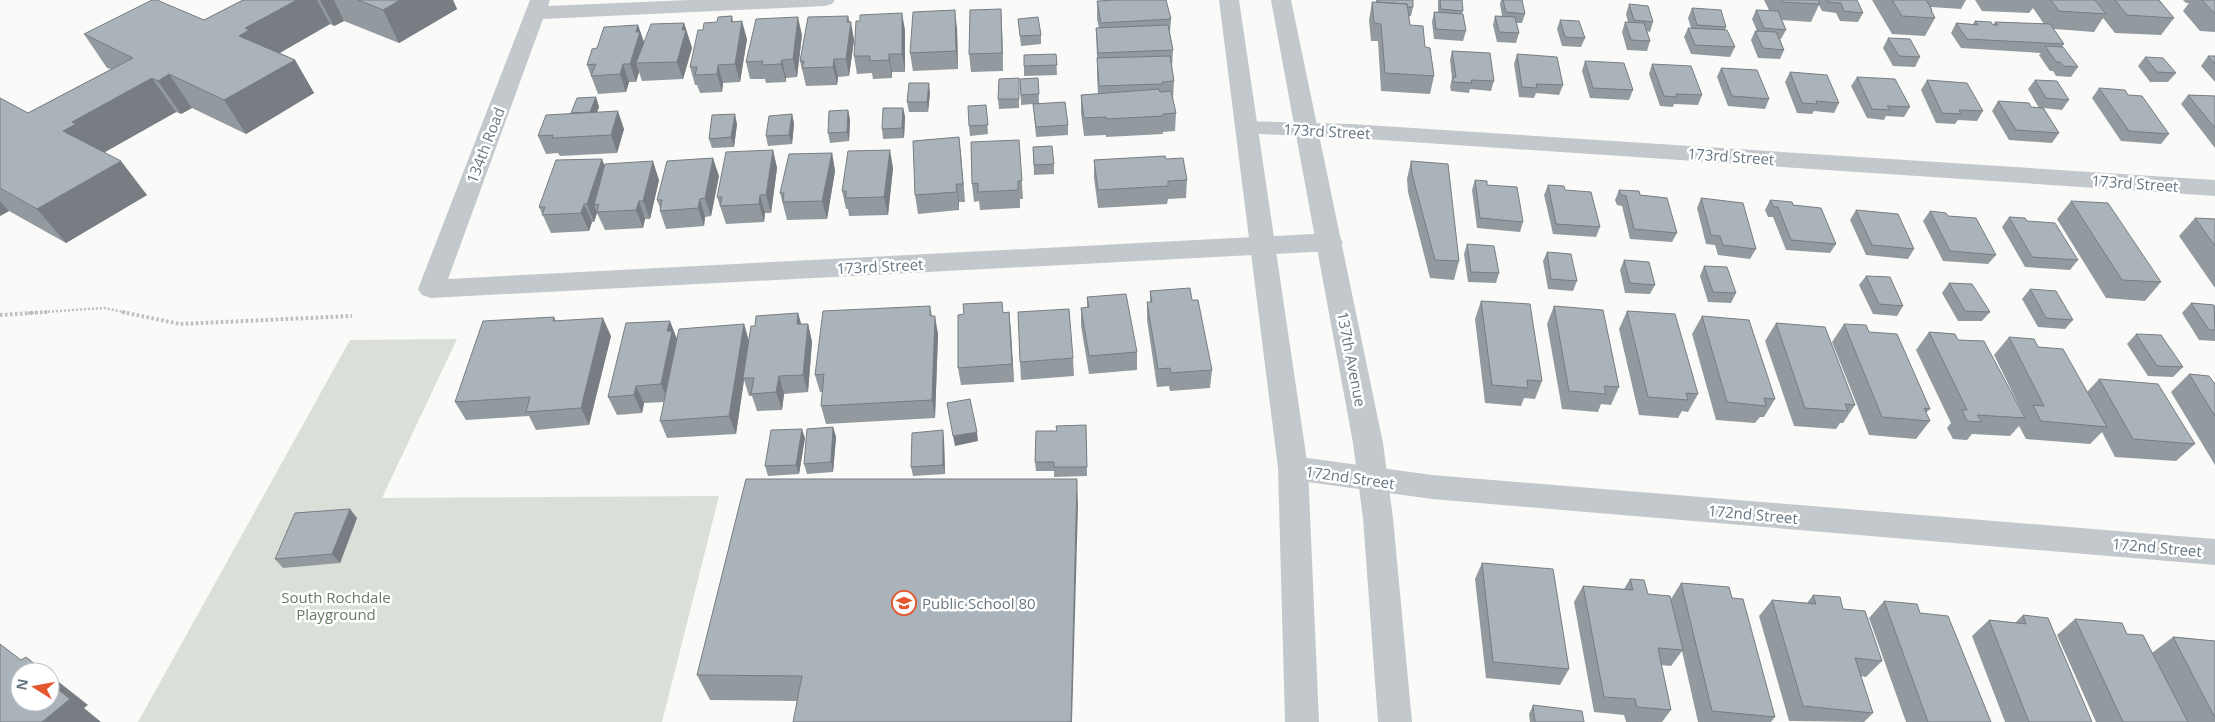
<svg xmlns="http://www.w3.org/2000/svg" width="2215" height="722" font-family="'Open Sans',sans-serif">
<rect width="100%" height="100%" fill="#fafaf8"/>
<path fill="#dadfd7" d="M457 339 382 498 719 496 662 722H138L350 340Z"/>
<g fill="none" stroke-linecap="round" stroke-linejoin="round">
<path stroke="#bbbfc2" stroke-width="2.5" stroke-dasharray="2 2" stroke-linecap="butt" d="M28 313 104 308 128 313"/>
<path stroke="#bbbfc2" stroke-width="4" stroke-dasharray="2.5 2.5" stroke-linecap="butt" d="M122 312 180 324 352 316
M0 315 47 312"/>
<path fill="#c3c8cc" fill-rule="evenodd" d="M530 0H550L548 6 689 0H835L832 4 825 6 543 19 448 279 1330 233 1339 236 1343 242 1339 248 1330 251 431 298 422 295 418 289Z
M1246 121 1351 124 2215 180V196L1351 138 1238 133 1235 128 1238 123Z
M1293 456 1432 475 2215 539V565L1432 499 1293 480 1283 476 1278 468 1283 460Z"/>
<path fill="#c3c8cc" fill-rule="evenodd" d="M1219 0H1239L1308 468 1319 722H1285L1278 468Z
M1271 0H1291L1383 443 1393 518 1412 722H1378L1363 518 1353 443Z"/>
</g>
<path fill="#929a9f" d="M243 0H453L457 9 399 43 344 21 334 26 330 24 280 53 295 60 314 93 246 134 192 108 181 114 176 112 104 152 147 195 66 243 9 211 0 216V98L28 113 111 69 107 68 84 34 204 20Z
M1376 0H1413V7L1411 16H1409L1410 25 1425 47 1434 76 1430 94 1381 91 1378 41H1371L1369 20 1372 2H1376Z
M1438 0H1462L1463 11 1462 14 1466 31 1463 41 1434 39 1432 22 1434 12H1438Z
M1501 0H1522L1525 14 1522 23H1516L1519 33 1516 43 1497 42 1493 25 1495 16H1502L1500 4Z
M1764 0H1857L1863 13 1858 22 1840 21 1836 13 1822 11 1819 5 1811 22 1782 20 1786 30 1781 39H1780L1784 50 1780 59 1758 58 1751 40 1755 31H1757L1752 19 1756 10H1769Z
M1872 0H1966L1961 9 1931 7 1932 10V12L1935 18 1925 36 1892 34Z
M1975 0H2159L2174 18 2161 35 2115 33 2103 18 2094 32 2054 29 2064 44 2062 47 2078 67 2071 77 2056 76 2053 71H2050L2039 55 2041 53 1961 48 1951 33 1956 23 1973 24 1975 21 1993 25 1995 22 2044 24 2033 8 2029 13 1982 11Z
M2183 0H2215V32L2200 31 2183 11 2189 3H2186Z
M1097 1 1171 19 1170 34 1173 50 1172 67 1174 81 1173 99 1176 113 1175 131 1163 132V134L1106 137V135L1084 136 1081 113V95L1098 94 1097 76V58L1096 28H1099L1097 19Z
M1629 4 1653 22 1650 32 1647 31 1650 41 1647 51 1627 50 1622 32 1625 22H1628L1626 14Z
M1692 8 1726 27 1725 30 1735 47 1730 57 1691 54 1684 37 1688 28H1691L1688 18Z
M732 16 733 21 747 39 740 82 723 83 722 92 700 93 697 85H695L690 67 703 30 717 22Z
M848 16 854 40 849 76 838 77 837 85 806 86 800 61Z
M1018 19 1041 35V44L1021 46Z
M1560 20 1585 38 1581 47 1562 46 1557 29Z
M684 23 692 48 683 79 642 81 639 72 636 82H629L626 92 598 94 587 65 597 48 638 25 644 42Z
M1002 27 1003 71 971 72 969 54Z
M957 28 958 69 913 71 910 53Z
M905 30V72H892V78L873 79 872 73 857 74 854 56Z
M802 35 797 77 786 78V82L766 83 765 79H750L746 62Z
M1888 38 1920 57 1915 67 1893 66 1883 48Z
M1452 51 1494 81 1491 91 1470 89 1469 93 1451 91 1450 87 1452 78 1450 60Z
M1056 54 1057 75 1024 76V66Z
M1517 54 1563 85 1559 95 1536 93 1534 98 1519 97 1514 64Z
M2208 56H2215V82L2201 66Z
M2145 57 2176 73 2168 82H2150L2138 66Z
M1585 61 1633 90 1629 100 1590 98 1582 71Z
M1652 64 1702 95 1698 105 1674 104 1673 107 1660 106 1649 74Z
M1721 68 1769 99 1765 109 1728 106 1717 77Z
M1790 72 1839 103 1834 113 1814 111 1812 114 1797 113 1785 82Z
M1857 77 1910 107 1904 117 1886 116 1884 120 1867 118 1851 86Z
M1038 78 1039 103 1068 125V135L1036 137 1033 104 1021 105 1020 79Z
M1927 80 1983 111 1977 121 1958 120 1955 124 1936 123 1921 90Z
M2035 80 2069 100 2062 110 2044 108 2059 133 2052 143 2009 140 1992 111 1998 101 2031 107 2039 108 2028 89Z
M1019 88V108L999 109 998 99Z
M2099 88 2128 95 2169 134 2161 144 2121 141 2092 98Z
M930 93 928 112H909L907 102Z
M2188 95 2215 96V148L2181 104Z
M596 97 599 107 597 112 624 129 617 153 560 156 558 153 546 154 538 136Z
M986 105 988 134 970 136 969 126Z
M903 108 905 117 904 138 883 139 882 129Z
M848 110 850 120 849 141 830 143 828 133Z
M792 114 794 124 792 144 768 146 766 136Z
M737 124 734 147 712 148 709 139Z
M959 137 965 202H959V210L918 214 915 195Z
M1019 140 1023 199H1020V208L980 210 979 201 974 202 972 184Z
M1033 147 1054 164V174L1034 175Z
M773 150 777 168 771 213H765L764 222 726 224 717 197Z
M832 153 835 171 827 219 787 220 780 193Z
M1166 159 1187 180 1186 198 1168 199 1167 204 1098 208 1094 178V160Z
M1411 161 1459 261 1454 280 1430 278 1408 192 1407 179Z
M605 166 659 180 650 219H645L643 228 605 230 597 213 594 222H592L589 231 551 233 539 207Z
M893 168 888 215 849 216 848 209H846L842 191Z
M719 176 711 216 705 217 704 226 666 229 660 211V208L657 200Z
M1475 180 1487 185 1523 222 1520 232 1477 228 1472 190Z
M1548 185 1565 190 1600 227 1596 237 1553 234 1544 195Z
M1619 190 1640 195 1677 233 1672 242 1630 239 1622 206 1617 205 1615 200Z
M1701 198 1756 249 1750 259 1718 255 1715 245 1706 244 1697 208Z
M1770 200 1793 205 1836 244 1830 253 1786 250 1773 217H1768L1765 210Z
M2071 201 2161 282 2145 301 2106 298 2057 219Z
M1856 210 1914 249 1908 259 1866 255 1850 220Z
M1930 211 1996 255 1988 264 1943 261 1923 221Z
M2009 217 2027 221 2078 260 2070 270 2025 267 2002 227Z
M2195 218 2215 219V288L2179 236Z
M1467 244 1499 273 1496 283 1468 282 1464 254Z
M1547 252 1577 281 1573 291 1548 289 1543 261Z
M1624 260 1655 285 1650 294 1625 293 1620 270Z
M1704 266 1736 293 1731 303 1708 302 1700 276Z
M1866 276 1903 306 1897 316 1873 314 1859 285Z
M1949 283 1990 312 1982 321H1958L1942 293Z
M2030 289 2073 320 2065 329 2038 327 2022 299Z
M1150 291 1192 300 1212 370 1210 388 1170 391 1169 386 1157 387 1147 320V302H1150Z
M1087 297 1137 352V370L1089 374 1081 326V308L1087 307Z
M1481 301 1542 381 1535 399 1524 398 1521 406 1485 403 1475 319Z
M2191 303 2215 306V341L2199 340 2182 313Z
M930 306 932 316 938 334 935 418 826 424 821 406 822 392H820L815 375Z
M1554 306 1619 387 1611 405 1601 404 1598 412 1562 409 1547 324Z
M1627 311 1698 394 1688 412 1682 411 1678 418 1639 415 1619 329Z
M1009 312 1014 382 961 385 958 368 1003 313Z
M798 313 801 324H808L812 342 808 392 784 394 782 410 757 411 752 396H749L744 380 736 434 667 438 660 421 664 402 644 403 642 413 617 415 608 397 677 339 744 324 749 341 755 326Z
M1702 316 1775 399 1764 417H1760L1755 423 1716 420 1692 334Z
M554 317 556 321 611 336 589 425 536 430 529 416 466 420 455 402Z
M1776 323 1855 405 1843 423H1840L1836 429 1794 426 1765 341Z
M1844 324 1869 332 1930 409 1926 413 1930 421 1916 439 1869 435 1832 342Z
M1929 332 1958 340 2024 416 1994 355 2009 337 2038 347 2087 392 2099 379 2195 444 2176 461 2115 457 2102 432 2090 444 2026 439 2019 426 2010 436 1972 434 1967 440 1953 439 1947 428 1951 423 1916 350Z
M2136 334 2183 367 2173 377 2148 376 2127 344Z
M1073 358 1074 376 1021 380 1020 362Z
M2189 374 2215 383V465L2171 392Z
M1086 425 1087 476 1054 477V471H1036L1035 462 1057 431Z
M833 427 836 437 833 472 807 474 804 464Z
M805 438 799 474 768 476 765 466Z
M944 440 945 474 913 476 911 467Z
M1078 506 797 701 710 700 697 675Z
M357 518 340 563 283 568 275 559Z
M1482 563 1569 669 1560 685 1486 678 1475 579Z
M1630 579 1648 594 1671 599 1681 583 1732 598 1775 717 1771 722H1698L1682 651 1671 666 1661 665 1671 710 1662 722H1626L1624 715 1594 712 1574 602 1583 586 1624 589Z
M1813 595 1843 609 1882 661 1866 677 1861 676 1873 713 1864 722 1789 721 1759 616 1772 600 1807 603Z
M1884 601 1920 613 1991 722H1906L1869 618Z
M2023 615 2092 722H2005L1972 636 1989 620 2015 623Z
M2075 619 2127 634 2152 653 2173 637 2215 641V722H2096L2057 635Z
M1533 705 1584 722H1530L1529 714Z"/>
<path fill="#777d82" d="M297 0H317L330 24 267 60 239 36 245 28Z
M320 0H334L344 21 334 26Z
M400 0H453L457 9 399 43 383 10Z
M1001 9 1002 27 1003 71 1002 53Z
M955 10 957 28 958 69 956 51Z
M902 13 905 30V72L902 54Z
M848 16 850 29 851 22 854 40 849 76 846 59Z
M798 17 802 35 797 77 793 59Z
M742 21 747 39 740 82 735 64Z
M684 23 692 48 683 79 677 62 682 30Z
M638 25 644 43 636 63 639 72 636 82 630 64 636 32Z
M889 54 892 72V78L889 60Z
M834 59 838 77 837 85 833 67Z
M295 60 314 93 246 134 224 100Z
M782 60 786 78V82L781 64Z
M623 64 629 82 626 92 620 74Z
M718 65 723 83 722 92 717 74Z
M169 74 192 108 181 114 158 81Z
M152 78 176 112 100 155 63 131 72 122Z
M929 83 930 93 928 112 927 102Z
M596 97 599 107 591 128 587 118Z
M903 108 905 117 904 138 902 128Z
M848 110 850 120 849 141 847 132Z
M618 111 624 129 617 153 611 135Z
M735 114 737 124 734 147 731 137Z
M792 114 794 124 792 144 789 135Z
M959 137 961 155 965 202 963 184Z
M773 150 777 168 771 213 766 195Z
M890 150 893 168 888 215 884 197Z
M832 153 835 171 827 219 822 201Z
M713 158 719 176 711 216 705 198Z
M602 159 609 177 599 204 594 205 597 213 594 222 587 204Z
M121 161 147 195 66 243 37 209Z
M653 161 659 180 650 219 643 201Z
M956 184 959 202V210L957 192Z
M760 195 765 213 764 222 759 204Z
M700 199 705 217 704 226 698 208Z
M0 201 9 211 0 216Z
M639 201 645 219 643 228 636 210Z
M584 204 592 222 589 231 581 213Z
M1009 312 1011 331 1014 382 1012 364Z
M798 313 803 331 797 324Z
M935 316 938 334 935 418 932 400Z
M603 318 611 336 589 425 581 408Z
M670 321 677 339 668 401 661 384 667 331Z
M744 324 749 342 743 378 744 380 736 434 729 416Z
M808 324 812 342 808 392 803 375Z
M779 376 784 394 782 410 776 392Z
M636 386 644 403 642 413 634 395Z
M833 427 836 437 833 472 831 462Z
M802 429 805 438 799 474 796 465Z
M943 430 944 440 945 474 943 465Z
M977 432 978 441 955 446 953 436Z
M1077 479 1078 506 1072 722H1071Z
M350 509 357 518 340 563 332 554Z
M50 675 88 705 84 708 101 722H42L50 683Z"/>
<path fill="#aab3b9" stroke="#777d82" d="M152 0H157L204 20 243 0H297L245 28 249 30 239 36 295 60 224 100 169 74 158 81 152 78 72 122 76 124 63 131 121 161 37 209 0 188V98L28 113 133 58 84 34Z
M358 0H400L383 10Z
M1116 0H1166L1171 19 1101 23 1097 1Z
M1378 0H1413V7H1408L1407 4 1378 2Z
M1440 0H1462L1463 11 1441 9Z
M1503 0H1522L1525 14 1506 12Z
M1781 0H1818L1820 4 1782 2Z
M1826 0H1857L1863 13 1844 11 1841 3 1827 2Z
M1892 0H1926L1932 10H1931L1935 18 1902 16Z
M2051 0H2095L2106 14 2059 11Z
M2115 0H2159L2174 18 2127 15Z
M2202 0H2215V13H2214Z
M1372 2 1407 4 1410 25 1423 26 1425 47 1430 48 1434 76 1385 73 1381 24 1374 23Z
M1629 4 1648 6 1653 22 1634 20Z
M1692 8 1721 10 1726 27 1697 25Z
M1001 9 1002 53 969 54 970 10Z
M955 10 956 51 910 53 913 12Z
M1756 10 1778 11 1786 30 1764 28Z
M1434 12 1463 14 1466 31 1436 29Z
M902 13V54H889V60L870 61V56H854L856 21H860V15Z
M732 16 731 22 742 21 735 64 718 65 717 74 695 75 697 67H690L698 30H703L704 23 717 22 718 17Z
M848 16 847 22H851L846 59H834L833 67 802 68 804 61H800L808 17Z
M1495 16 1515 17 1519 33 1499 32Z
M798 17 793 59 782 60 781 64 762 65 763 61 746 62 756 19Z
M1038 17 1041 35 1020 36 1018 19Z
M1560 20 1579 21 1585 38 1565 37Z
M1975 21 1991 22 1993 25H1998L1995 22 2050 24 2064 44 1967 39 1956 23 1978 25Z
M1625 22 1644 23 1650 41 1631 40Z
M684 23 682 30H686L677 62 636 63 651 24Z
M638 25 636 32H640L630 64H623L620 74 591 76 596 64 587 65 592 49 597 48 604 27Z
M1168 25 1173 50 1098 53 1096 28Z
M1688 28 1727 30 1735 47 1695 45Z
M1755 31 1776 32 1784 50 1763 48Z
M1888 38 1910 39 1920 57 1899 56Z
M2045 46 2063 47 2078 67 2063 66 2060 62H2056Z
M1452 51 1490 53 1494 81 1471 80 1472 83 1453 82V77H1456Z
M1056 54 1057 65 1024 66V55Z
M1517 54 1557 57 1563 85 1536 84 1537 88 1522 87Z
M1170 56 1174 81 1162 82V84L1099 86 1097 58Z
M2208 56H2215V64Z
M2145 57 2163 58 2176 73 2157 72Z
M1585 61 1624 63 1633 90 1593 88Z
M1652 64 1691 66 1702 95 1676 94 1677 97 1664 96Z
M1721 68 1757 70 1769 99 1732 96Z
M1790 72 1827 75 1839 103 1816 101 1817 104 1802 103Z
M1857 77 1895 79 1910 107 1887 106 1890 110 1872 109Z
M1019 78V99H998L999 79Z
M1038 78 1039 94 1021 95 1020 79Z
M1927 80 1967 83 1983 111 1959 110 1961 114 1942 113Z
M2035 80 2057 81 2069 100 2046 98Z
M909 83H929L927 102H907Z
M2099 88 2125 90 2128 95 2142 96 2169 134 2129 131Z
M1159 89 1160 92 1171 91 1176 113 1163 114V116L1106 119V117L1084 118 1081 95Z
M2188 95 2215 96V128Z
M596 97 590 112 571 113 577 98Z
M1998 101 2029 103 2031 107 2043 108 2059 133 2016 130Z
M1065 102 1068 125 1036 127 1033 104Z
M986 105 988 125 969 126 968 106Z
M883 108H903L902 128 882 129Z
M848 110 847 132 828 133 829 111Z
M618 111 611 135 552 138 553 135 538 136 546 115Z
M735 114 731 137 709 139 712 115Z
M792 114 789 135 766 136 769 116Z
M959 137 963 184H956L957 192 915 195 913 141Z
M1019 140 1022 181H1018V190L978 192V183L972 184 971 142Z
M1052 146 1054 164 1034 165 1033 147Z
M773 150 766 195H760L759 204 720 206 722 197H717L726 152Z
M890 150 884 197 846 198V191H842L848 151Z
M832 153 822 201 783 202 784 193H780L789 154Z
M1165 156 1166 159 1183 158 1187 180 1168 181V186L1098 190 1094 160Z
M713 158 705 198 700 199 698 208 660 211 662 200H657L667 161Z
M602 159 587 204H584L581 213 542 215 545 207H539L556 160Z
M653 161 643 201H639L636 210 597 212 599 204 594 205 605 164Z
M1411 161 1448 164 1459 261 1435 260 1412 174Z
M1475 180 1487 181V185L1517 187 1523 222 1480 218Z
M1548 185 1564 186 1565 190 1591 192 1600 227 1556 224Z
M1619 190 1639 191 1640 195 1667 198 1677 233 1634 229 1626 196 1621 195Z
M1701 198 1743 203 1756 249 1723 245 1720 236 1711 235Z
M1770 200 1792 202 1793 205 1821 208 1836 244 1791 240 1778 207H1774Z
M2071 201 2108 203 2161 282 2122 280Z
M1856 210 1898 214 1914 249 1872 245Z
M1930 211 1946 213 1948 216 1976 218 1996 255 1950 251Z
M2009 217 2025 218 2027 221 2055 223 2078 260 2032 257Z
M2195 218 2215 219V246Z
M1467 244 1494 246 1499 273 1471 272Z
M1547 252 1571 254 1577 281 1551 279Z
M1624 260 1649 262 1655 285 1630 283Z
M1704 266 1727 267 1736 293 1713 292Z
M1866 276 1890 277 1903 306 1879 304Z
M1949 283 1972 284 1990 312 1965 311Z
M1190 288 1192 300H1198L1212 370 1171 373 1170 368 1158 369 1147 302H1152L1150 291Z
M2030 289 2056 291 2073 320 2046 318Z
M1126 294 1137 352 1089 356 1081 308 1089 307 1087 297Z
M1481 301 1530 304 1542 381 1527 380 1528 388 1492 385Z
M1002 302 1003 313 1009 312 1012 364 958 368V315L964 314 963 304Z
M2191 303 2214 305 2215 330H2209Z
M930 306V316H935L932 400 821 406 824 374 815 375 823 311Z
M1554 306 1603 310 1619 387 1604 386 1606 394 1569 391Z
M1069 309 1073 358 1020 362 1018 312Z
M1627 311 1675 314 1698 394 1686 393 1688 400 1648 397Z
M798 313 797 324H808L803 375 779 376 776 392 751 394 754 378H743L751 326H755L756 316Z
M1702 316 1749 320 1775 399 1764 398 1766 406 1727 402Z
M554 317 553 321 603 318 581 408 526 412 530 397 455 402 483 321Z
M670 321 667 331H672L661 384 636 386 634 395 608 397 626 323Z
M1776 323 1825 327 1855 405 1845 404 1848 411 1805 408Z
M744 324 729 416 660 421 679 329Z
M1844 324 1866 325 1869 332 1897 334 1930 409 1924 408 1930 421 1882 417Z
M1929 332 1955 334 1958 340 1984 341 2025 418 1977 415 1982 422 1967 421 1962 410H1967Z
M2136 334 2161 335 2183 367 2157 366Z
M2009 337 2034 339 2038 347 2063 349 2107 427 2041 421 2033 405 2044 406Z
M2189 374 2209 376 2214 383H2215V416Z
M2099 379 2158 384 2195 444 2133 439Z
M970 399 977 432 953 436 947 403Z
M1086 425 1087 467H1054V462H1035L1036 431H1057L1056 426Z
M833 427 831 462 804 464 807 429Z
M802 429 796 465 765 466 771 430Z
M943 430V465L911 467 912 433Z
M746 479H1077L1071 722H793L802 676 697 675Z
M350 509 332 554 275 559 295 513Z
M1482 563 1553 569 1569 669 1493 662Z
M1630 579 1644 580 1648 594 1670 596 1683 650 1658 648 1671 710 1637 707 1635 699 1604 697 1583 586 1633 590Z
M1681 583 1729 587 1732 598 1743 599 1775 717 1712 711Z
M1813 595 1840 597 1843 609 1865 611 1882 661 1855 658 1873 713 1803 706 1772 600 1816 604Z
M1884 601 1917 604 1920 613 1948 616 1991 722H1928Z
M2023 615 2048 618 2092 722H2029L1989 620 2026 624Z
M2075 619 2122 623 2127 634 2143 635 2188 722H2123Z
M2173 637 2215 641V718Z
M0 644 21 660 26 657 45 672H20V702H50V683L70 699 42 722H0Z
M1533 705 1582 711 1584 722H1535Z"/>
<defs>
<symbol id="school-ring" viewBox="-11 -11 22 22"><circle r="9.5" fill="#fff" stroke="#e4572e" stroke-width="1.5"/><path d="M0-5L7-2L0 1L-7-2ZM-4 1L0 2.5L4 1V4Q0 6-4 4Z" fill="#e4572e"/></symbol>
</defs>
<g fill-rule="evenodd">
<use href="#school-ring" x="890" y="589" width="28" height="28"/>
</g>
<g text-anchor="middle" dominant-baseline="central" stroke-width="5" stroke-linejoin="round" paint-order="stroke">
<g font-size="15" fill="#657683" stroke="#fff">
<text transform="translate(1327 131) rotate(3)">173rd Street</text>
<text transform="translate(485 145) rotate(-69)">134th Road</text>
<text transform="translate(1731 156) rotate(4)">173rd Street</text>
<text transform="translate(2135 183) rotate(4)">173rd Street</text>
<text transform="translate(880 266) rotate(-3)">173rd Street</text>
<text transform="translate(1352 359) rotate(79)">137th Avenue</text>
<text transform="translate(1350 477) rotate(8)">172nd Street</text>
<text transform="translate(1753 514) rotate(5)">172nd Street</text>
<text transform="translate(2157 547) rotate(5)">172nd Street</text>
</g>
<g font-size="15" fill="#687a64" stroke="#fff">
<text x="336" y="597">South Rochdale<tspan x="336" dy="17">Playground</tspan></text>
</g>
<g font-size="15" fill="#657683" stroke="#fff" text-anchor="start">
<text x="922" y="603">Public School 80</text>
</g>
</g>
<g transform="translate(35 687) rotate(281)"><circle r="24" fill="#ffffff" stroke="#c1c8cd"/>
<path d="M0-4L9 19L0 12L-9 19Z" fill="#e4572e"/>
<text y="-8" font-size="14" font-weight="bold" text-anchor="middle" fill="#657683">N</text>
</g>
</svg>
